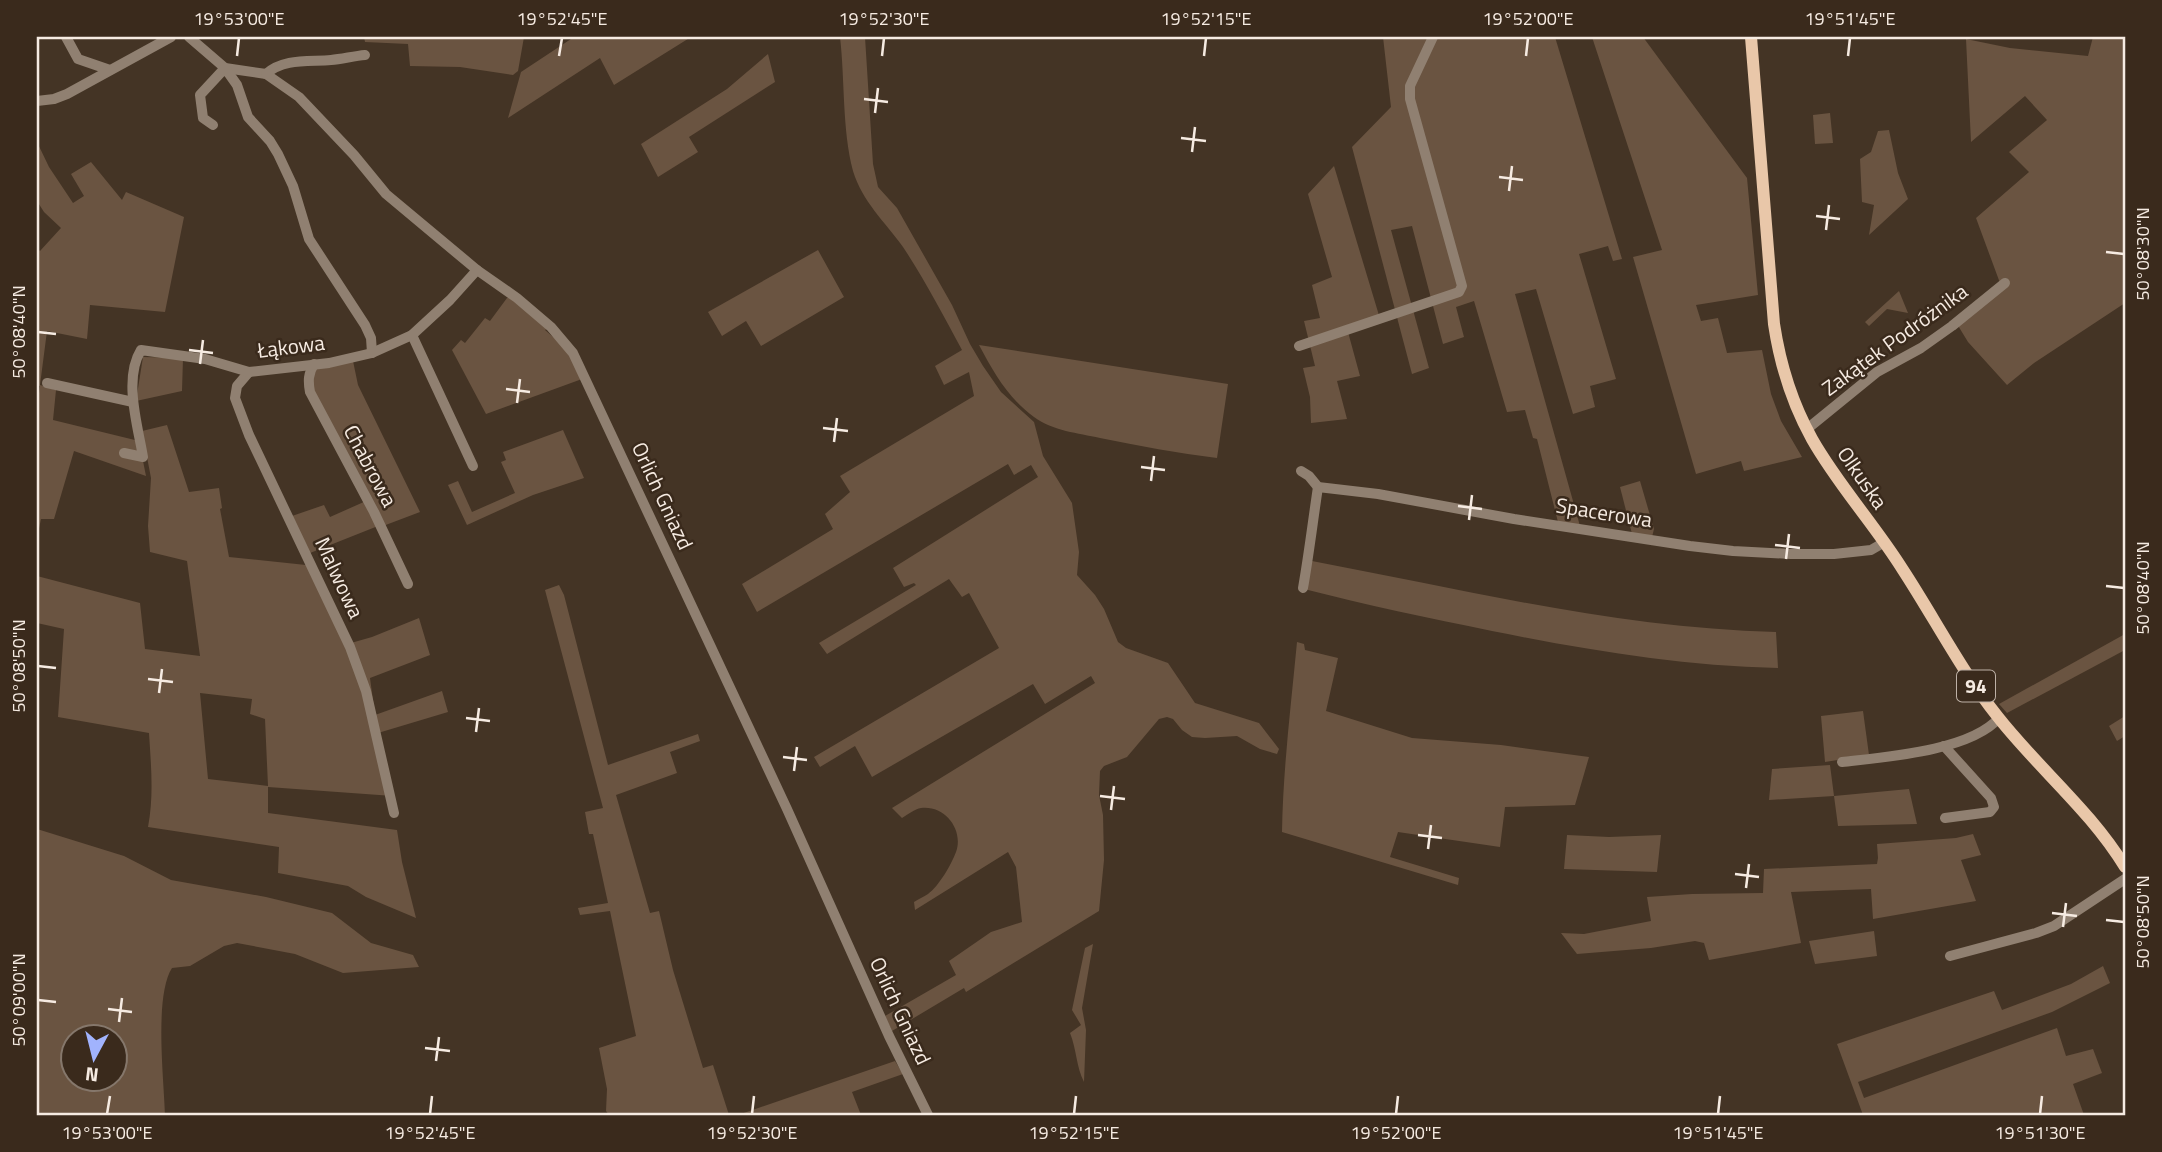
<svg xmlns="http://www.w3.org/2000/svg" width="2162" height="1152" viewBox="0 0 2162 1152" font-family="'Titillium Web',sans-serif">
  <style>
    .green { fill: #6a5441; fill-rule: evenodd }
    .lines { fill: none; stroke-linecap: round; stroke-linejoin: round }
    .minor { stroke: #908071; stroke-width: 10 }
    .major { stroke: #e9c7a9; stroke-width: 12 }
    .ticks { fill: none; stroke: #f6ebe2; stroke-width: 2.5 }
    .labels { text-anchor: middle; stroke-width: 5; stroke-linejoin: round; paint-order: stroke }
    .shield { fill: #3a2a1c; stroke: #beb1a7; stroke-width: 2 }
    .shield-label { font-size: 19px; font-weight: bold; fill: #f6ebe2 }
    .street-label { font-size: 21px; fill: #f6ebe2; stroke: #3a2a1c }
    .neatline { fill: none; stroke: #f6ebe2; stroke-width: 2.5 }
    .ticks-label { font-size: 18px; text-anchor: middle; fill: #f6ebe2 }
  </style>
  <rect width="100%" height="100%" fill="#443425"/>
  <!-- green -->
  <g class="green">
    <polygon points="364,37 524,37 518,71 513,75 460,67 410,66 408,44 365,42"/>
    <polygon points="574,37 691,37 614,85 600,58 508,118 521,72"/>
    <path d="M 840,37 L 865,37 L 873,164 L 878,187 L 897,208 L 952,305 L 970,344 L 983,366 L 1001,392 L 1034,422 L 1043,456 L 1072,503 L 1079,552 L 1077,575 L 1095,595 L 1104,609 L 1118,642 L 1126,648 L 1168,663 L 1195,703 L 1259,723 L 1279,749 L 1277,754 L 1260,749 L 1237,736 L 1205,738 L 1192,737 L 1182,730 L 1173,719 L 1167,717 L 1159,719 L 1127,757 L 1104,766 L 1100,771 L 1099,795 L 1103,815 L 1104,860 L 1099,911 L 966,992 L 964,988 L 892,1031 L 885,1016 L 956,975 L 949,961 L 991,932 L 1022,922 L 1016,867 L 1008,852 L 915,910 L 914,902 C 918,899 924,897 928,894 C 939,886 951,865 956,852 C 964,830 945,805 921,808 C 915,809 907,815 902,818 L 892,808 L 1095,683 L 1091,676 L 1045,704 L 1033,684 L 872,777 L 855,746 L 820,767 L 814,757 L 999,648 L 969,593 L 962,597 L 949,579 L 827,654 L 819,643 L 916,585 L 914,583 L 904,587 L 893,568 L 1038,477 L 1031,465 L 1014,475 L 1008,464 L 757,612 L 742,584 L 833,529 L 825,514 L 850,492 L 840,476 L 974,396 L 969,372 L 944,385 L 935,366 L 962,350 C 943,315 925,280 903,247 C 885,222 862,201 853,171 C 842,129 845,80 840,37 Z"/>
    <polygon points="1383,37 1555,37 1622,259 1613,261 1608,246 1579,254 1616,379 1590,386 1595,407 1573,414 1536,289 1515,294 1580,526 1558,522 1537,439 1533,438 1525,410 1507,412 1474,301 1456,307 1464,337 1443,344 1412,226 1391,230 1429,368 1412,374 1352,147 1391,107"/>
    <polygon points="1592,37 1643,37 1747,178 1758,295 1696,305 1701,321 1718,318 1727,353 1762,350 1771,394 1781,421 1802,457 1744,471 1741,461 1696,474 1633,257 1662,250"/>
    <polygon points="2093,37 2125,37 2125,303 2034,363 2007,385 1968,342 1954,319 2000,283 1976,218 2029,172 2009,152 2047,120 2025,96 1971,142 1966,39 2010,48 2088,56"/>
    <polygon points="768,54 775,82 689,137 698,152 658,177 641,144 727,89"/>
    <polygon points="1830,113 1833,143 1815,144 1813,115"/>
    <polygon points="1889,130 1898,173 1908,199 1869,235 1874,205 1862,202 1860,159 1871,152 1878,131"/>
    <polygon points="37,142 49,167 73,203 84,196 71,174 91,162 122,200 126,192 184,217 165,312 90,305 87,339 47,331 40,385 56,390 53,420 139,441 146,476 74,451 54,519 41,519 37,538 37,408 40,386 37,385 37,248 40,251 61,228 44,212 37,201"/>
    <polygon points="1334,166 1381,322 1348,332 1360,376 1337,381 1347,419 1311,423 1310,397 1303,368 1315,366 1304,321 1320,318 1312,285 1332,277 1308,194"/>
    <polygon points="818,250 844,297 761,346 746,321 722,336 708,312"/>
    <polygon points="1899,291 1908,313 1887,309 1869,326 1865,322"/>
    <polygon points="512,297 548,328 545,330 567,349 582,379 486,414 452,350 461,340 465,343 485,318 490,321 507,298"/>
    <path d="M 979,345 L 1228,384 L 1217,458 C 1178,453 1139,446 1100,438 C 1078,433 1053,431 1034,417 C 1008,398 994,373 979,345 Z"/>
    <polygon points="143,357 183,358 182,391 136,401"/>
    <polygon points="353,361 358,385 420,512 383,526 313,393 312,372 315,367"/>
    <path d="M 167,425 L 189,492 L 219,488 L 222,508 L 220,509 L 229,557 L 306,565 L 351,643 L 372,637 L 419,618 L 430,655 L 370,678 L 375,715 L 442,691 L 448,712 L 378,733 L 393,796 L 268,787 L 268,813 L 397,830 L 402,862 L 416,918 L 366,897 L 348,886 L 278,873 L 279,847 L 148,827 C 154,796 151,765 149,733 L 58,717 L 64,629 L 37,623 L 37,576 L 140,603 L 145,649 L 200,656 L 187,561 L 150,552 L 148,526 L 151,478 L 142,431 ZM 200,693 L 252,699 L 250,714 L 265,719 L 268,786 L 208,779 Z"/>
    <polygon points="563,430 584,478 533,495 467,525 448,485 458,481 472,512 515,493 501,462 506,460 503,452"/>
    <polygon points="1640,481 1654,529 1652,537 1632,534 1620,487"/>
    <polygon points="366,501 378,526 310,553 292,516 324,505 330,517"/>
    <path d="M 1312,561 C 1466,590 1618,628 1776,632 L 1778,668 C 1681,666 1587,650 1492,631 C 1429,618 1366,605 1304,589 Z"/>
    <polygon points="559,585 564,595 608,765 698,734 700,741 670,752 677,773 616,795 650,913 659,911 673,970 703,1068 713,1065 729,1115 609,1115 606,1111 607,1089 599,1048 636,1036 610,911 580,915 578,908 608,903 593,834 589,834 585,812 603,808 545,590"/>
    <polygon points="2125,634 2125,650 2007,713 1999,704"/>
    <path d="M 1297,642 L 1304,644 L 1305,650 L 1338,658 L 1326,711 L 1412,738 L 1501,745 L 1589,757 L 1575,805 L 1505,807 L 1500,847 L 1398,832 L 1390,857 L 1459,878 L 1458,885 L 1282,832 C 1283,769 1291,705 1297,642 Z"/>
    <polygon points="1863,711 1869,755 1825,762 1821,716"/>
    <polygon points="2125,716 2125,736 2117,741 2109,726"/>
    <polygon points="1830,765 1834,796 1909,789 1917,824 1838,826 1834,796 1769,800 1772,769"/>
    <path d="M 37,829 L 124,856 L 171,880 L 266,897 L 332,913 L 371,943 L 413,955 L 419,967 L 343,973 L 295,954 L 237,943 L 224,946 L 190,966 L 172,968 C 154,996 164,1080 165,1115 L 37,1115 ZM 74,1036 L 116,1036 L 116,1078 L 74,1078 Z"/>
    <polygon points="1973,834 1981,855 1961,860 1976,901 1873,919 1871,889 1791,892 1801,943 1709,960 1704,943 1695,941 1651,948 1577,954 1561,933 1584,934 1651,921 1647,897 1692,894 1763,893 1764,869 1877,864 1878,858 1877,844 1956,838"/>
    <polygon points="1567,835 1609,837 1661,835 1657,872 1564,869"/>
    <polygon points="1874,931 1877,956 1815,964 1809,941"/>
    <path d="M 1093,944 L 1082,1008 L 1086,1030 L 1084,1082 C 1076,1066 1077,1051 1070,1033 L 1081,1025 L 1072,1010 L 1085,948 Z"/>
    <polygon points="2103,966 2110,983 2052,1012 1858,1082 1864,1098 2057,1028 2066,1056 2093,1049 2102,1073 2073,1084 2084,1115 1863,1115 1837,1044 1994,991 2002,1010 2071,984"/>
    <polygon points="895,1061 903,1074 852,1092 861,1115 738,1115"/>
  </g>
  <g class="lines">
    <!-- minor -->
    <g class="minor">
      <polyline points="66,37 78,59 110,70"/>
      <polyline points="189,37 225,68 266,74 299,97 354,155 386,194 477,270 517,298 551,327 573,353 787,809 889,1036 928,1115"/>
      <path d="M 266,74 C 284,58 309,62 331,60 C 342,59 354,56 365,55"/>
      <polyline points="37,101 54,99 67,94 171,37"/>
      <polyline points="213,125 203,118 200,95 225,68 237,85 248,117 270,141 278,154 293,186 309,239 365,325 371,338 372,353"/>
      <polyline points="412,335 473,466"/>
      <polyline points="1299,346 1459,292 1462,286 1410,99 1410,86 1433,37"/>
      <path d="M 314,364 C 308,374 308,381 310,392 L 374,512 L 408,584"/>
      <polyline points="249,372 237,386 235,398 249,435 350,647 366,691 394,813"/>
      <polyline points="47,383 133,402"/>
      <polyline points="1807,429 1877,372 1921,348 1952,326 2005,283"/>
      <path d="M 124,453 L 143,457 C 138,426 123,379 141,350 L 205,359 L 249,372 L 329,363 L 372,353 L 412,335 L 450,300 L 477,270"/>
      <polyline points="1301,471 1309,476 1318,487 1378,494 1514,519 1690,546 1733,551 1791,554 1834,554 1871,550 1883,543"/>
      <path d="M 1303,588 C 1309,554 1313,520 1318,487"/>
      <polyline points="1944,746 1991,798 1994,807 1990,812 1945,818"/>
      <path d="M 1842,762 C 1885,757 1970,751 1999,718"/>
      <polyline points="1950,956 2036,933 2054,926 2125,879"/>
    </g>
    <!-- major -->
    <path class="major" d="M 1751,37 L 1774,324 C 1780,364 1792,403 1812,439 C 1838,485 1875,525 1903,570 C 1935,619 1962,672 1998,717 C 2039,769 2091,811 2125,867"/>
  </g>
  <!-- ticks -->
  <path class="ticks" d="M 237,56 L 239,38M 559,56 L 562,38M 882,56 L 884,38M 1204,56 L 1206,38M 1526,56 L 1528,38M 1848,56 L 1850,38M 864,99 L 888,102M 875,113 L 878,88M 1181,138 L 1206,141M 1192,152 L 1195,127M 1499,177 L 1523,180M 1509,191 L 1512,166M 1816,216 L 1840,219M 1826,230 L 1829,205M 2106,252 L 2124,254M 38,332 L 56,334M 189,350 L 213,353M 200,364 L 203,340M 506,389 L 530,392M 517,403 L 520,379M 823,428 L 848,431M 834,442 L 837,418M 1141,467 L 1165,470M 1151,481 L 1154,456M 1458,506 L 1482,509M 1469,520 L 1472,495M 1775,545 L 1800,548M 1786,559 L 1789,534M 2106,586 L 2124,588M 38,666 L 56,668M 148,679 L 173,682M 159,693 L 162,669M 466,718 L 490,721M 476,732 L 479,708M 783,757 L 807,760M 794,771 L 797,747M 1100,796 L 1125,799M 1111,810 L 1114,786M 1418,835 L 1442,838M 1428,849 L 1431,825M 1735,874 L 1759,877M 1746,888 L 1749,864M 2052,913 L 2077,916M 2106,920 L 2124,922M 2063,927 L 2066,903M 38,1000 L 56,1002M 108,1009 L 132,1012M 119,1022 L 122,998M 425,1048 L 450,1051M 436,1061 L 439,1037M 107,1114 L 110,1096M 430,1114 L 432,1096M 752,1114 L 754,1096M 1074,1114 L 1076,1096M 1396,1114 L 1398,1096M 1718,1114 L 1720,1096M 2040,1114 L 2042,1096"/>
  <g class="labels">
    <!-- shield labels -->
    <rect class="shield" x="1957" y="670.5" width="38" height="31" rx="5"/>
    <g class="shield-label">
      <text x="1976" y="693">94</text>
    </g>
    <!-- street labels -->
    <g class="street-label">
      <text transform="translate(1895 340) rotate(-36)" y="7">Zakątek Podróżnika</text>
      <text transform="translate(291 347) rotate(-7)" y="7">Łąkowa</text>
      <text transform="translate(370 466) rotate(62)" y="7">Chabrowa</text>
      <text transform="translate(1862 478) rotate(55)" y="7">Olkuska</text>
      <text transform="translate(662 496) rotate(65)" y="7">Orlich Gniazd</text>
      <text transform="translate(1604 513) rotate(9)" y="7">Spacerowa</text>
      <text transform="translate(339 578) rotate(65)" y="7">Malwowa</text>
      <text transform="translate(900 1011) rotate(65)" y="7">Orlich Gniazd</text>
    </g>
  </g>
  <!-- border -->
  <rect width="2162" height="1152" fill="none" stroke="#3a2a1c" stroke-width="77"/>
  <!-- north arrow -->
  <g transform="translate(94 1058) rotate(187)"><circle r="33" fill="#3a2a1c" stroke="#85776b" stroke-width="2"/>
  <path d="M0-5L12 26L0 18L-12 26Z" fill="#a1b3fd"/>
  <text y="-10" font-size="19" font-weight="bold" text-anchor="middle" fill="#f6ebe2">N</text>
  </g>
  <rect x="38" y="38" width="2086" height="1076" class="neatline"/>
  <g class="ticks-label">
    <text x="239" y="25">19°53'00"E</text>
    <text x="562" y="25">19°52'45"E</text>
    <text x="884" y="25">19°52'30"E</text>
    <text x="1206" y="25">19°52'15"E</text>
    <text x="1528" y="25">19°52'00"E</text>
    <text x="1850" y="25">19°51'45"E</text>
    <text transform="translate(2143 254) rotate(-90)" y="6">50°08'30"N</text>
    <text transform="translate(19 332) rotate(-90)" y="6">50°08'40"N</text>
    <text transform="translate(2143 588) rotate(-90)" y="6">50°08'40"N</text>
    <text transform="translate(19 666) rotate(-90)" y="6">50°08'50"N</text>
    <text transform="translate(2143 922) rotate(-90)" y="6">50°08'50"N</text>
    <text transform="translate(19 1000) rotate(-90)" y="6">50°09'00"N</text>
    <text x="107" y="1139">19°53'00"E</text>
    <text x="430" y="1139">19°52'45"E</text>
    <text x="752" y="1139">19°52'30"E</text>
    <text x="1074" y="1139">19°52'15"E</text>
    <text x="1396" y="1139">19°52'00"E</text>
    <text x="1718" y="1139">19°51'45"E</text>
    <text x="2040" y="1139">19°51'30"E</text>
  </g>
</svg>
